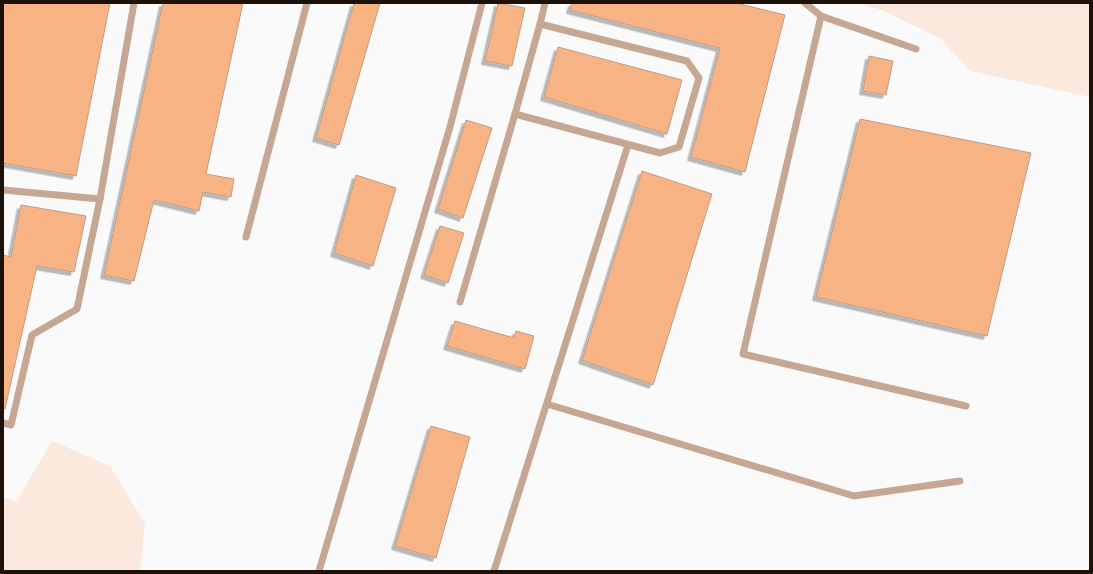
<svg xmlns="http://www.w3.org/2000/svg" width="1093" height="574" viewBox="0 0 1093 574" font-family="Lato,sans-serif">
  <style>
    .green { fill: #fbe9dd }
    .building { fill: #f8b384; stroke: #bd9d88; filter: url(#shadow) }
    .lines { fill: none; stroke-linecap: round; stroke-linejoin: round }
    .lane { stroke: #c6a793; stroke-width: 7 }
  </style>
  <defs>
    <filter id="shadow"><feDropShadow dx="-3.5" dy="3.5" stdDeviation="0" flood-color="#0004"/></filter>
  </defs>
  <rect width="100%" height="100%" fill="#fafafa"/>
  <!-- green -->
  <g class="green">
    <polygon points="856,3 1090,3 1090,97 970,71 941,39 882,10"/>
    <polygon points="52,441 110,466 145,524 140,571 3,571 3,497 16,502"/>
  </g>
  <!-- building -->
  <g class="building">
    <polygon points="3,3 110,3 76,176 3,163"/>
    <polygon points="163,3 243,3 206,174 234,179 231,197 203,192 199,211 154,200 134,281 104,275"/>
    <polygon points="354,3 380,3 339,145 316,138"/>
    <polygon points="498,3 525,8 512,66 485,61"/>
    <polygon points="572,3 736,3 785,15 745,172 691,157 720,48 570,10"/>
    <polygon points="558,47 682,80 667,134 544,97"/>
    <polygon points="869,56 893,61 886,95 863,91"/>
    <polygon points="860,119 1031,153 987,336 816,297"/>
    <polygon points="466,120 492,128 463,218 438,209"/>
    <polygon points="642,171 712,194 653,385 582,360"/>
    <polygon points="356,175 396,188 373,266 334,253"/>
    <polygon points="21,205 86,216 74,272 37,266 5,409 3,408 3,255 11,257"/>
    <polygon points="440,226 464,233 448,283 424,275"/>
    <polygon points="455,321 514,338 516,331 534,336 525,369 447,346"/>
    <polygon points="431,426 470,437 436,558 395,546"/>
  </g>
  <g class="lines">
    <!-- lane -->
    <g class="lane">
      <polyline points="805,3 821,16 916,49"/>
      <polyline points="821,16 743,354 966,406"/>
      <polyline points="515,114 660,153 679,147 699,78 687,61 540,24 545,3"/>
      <polyline points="3,190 100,199 134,3"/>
      <polyline points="246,237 307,3"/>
      <polyline points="460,302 515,114 540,24"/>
      <polyline points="547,404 854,496 960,481"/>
      <polyline points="3,423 11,425 32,335 77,309 100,199"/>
      <polyline points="319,571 450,127 482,3"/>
      <polyline points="494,571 628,145"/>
    </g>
  </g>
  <!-- border -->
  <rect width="1093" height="574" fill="none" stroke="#1d120a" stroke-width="8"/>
</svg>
